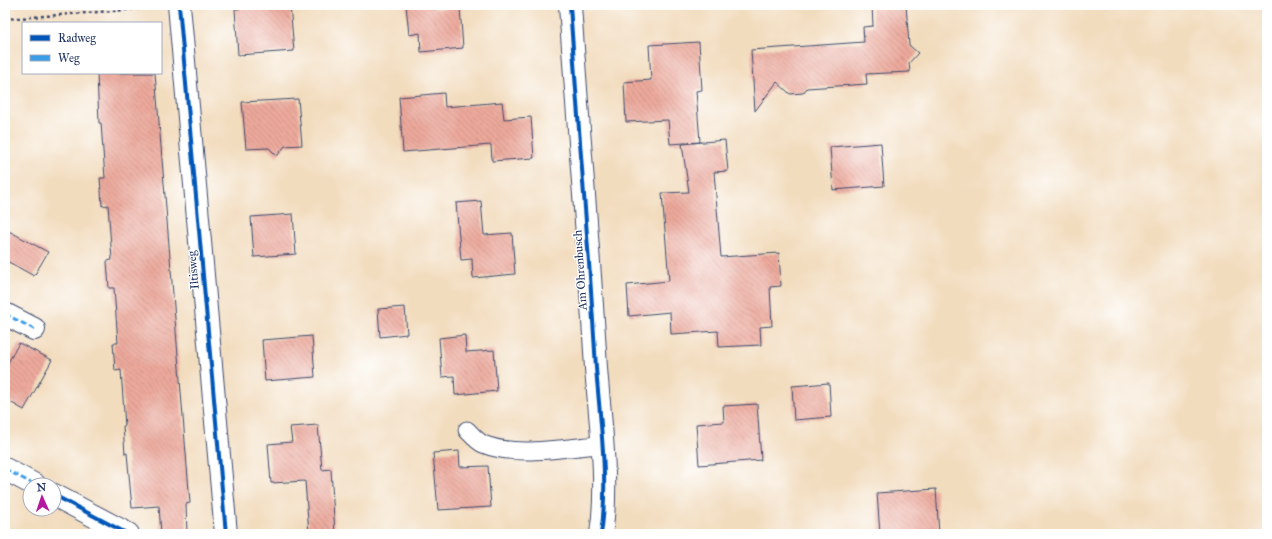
<svg xmlns="http://www.w3.org/2000/svg" width="1272" height="539" viewBox="0 0 1272 539" font-family="'IM FELL Great Primer',serif">
  <style>
    .building { fill: url(#building-back-hatch) }
    .lines { fill: none; stroke-linecap: round; stroke-linejoin: round }
    .lane-casing { stroke: #3b496c; stroke-width: 19 }
    .street-casing { stroke: #3b496c; stroke-width: 24 }
    .path { stroke: #3b496c; stroke-width: 2.5; stroke-dasharray: 3 3; stroke-linecap: butt }
    .lane { stroke: #fff; stroke-width: 17 }
    .street { stroke: #fff; stroke-width: 22 }
    .quiet { stroke: #3b9de6; stroke-width: 3; stroke-dasharray: 6 3; stroke-linecap: butt }
    .cycleway-casing { stroke: #fff; stroke-width: 6 }
    .cycleway { stroke: #0057b8; stroke-width: 4 }
    .labels { text-anchor: middle; stroke-width: 3; stroke-linejoin: round; paint-order: stroke }
    .street-label { font-size: 12px; fill: #1b2f5e; stroke: #fff }
  </style>
  <defs>
    <pattern id="building-back-hatch" width="6" height="6" patternUnits="userSpaceOnUse"><rect width="6" height="6" fill="#eda99b"/><path d="M-1 5l2 2M0 0l6 6M5-1l2 2" fill="none" stroke="#bf8a82"/></pattern>
  </defs>
  <rect width="100%" height="100%" fill="#fff"/>
  <filter id="ink" filterUnits="userSpaceOnUse"><feTurbulence type="fractalNoise" baseFrequency=".025" numOctaves="2"/><feDisplacementMap in="SourceGraphic" scale="8" xChannelSelector="R" yChannelSelector="G"/><feConvolveMatrix kernelMatrix="1 2 1 2 8 2 1 2 1" color-interpolation-filters="sRGB"/></filter>
  <filter id="wash" filterUnits="userSpaceOnUse"><feTurbulence type="fractalNoise" baseFrequency=".012" numOctaves="4" result="noise"/><feDisplacementMap in="SourceGraphic" scale="16" xChannelSelector="R" yChannelSelector="G"/><feGaussianBlur stdDeviation="0.9" result="paint"/><feColorMatrix in="noise" values="0 0 0 0 0 0 0 0 0 0 0 0 0 0 0 0 0 1.4 0 .05"/><feComposite in="paint" operator="in"/></filter>
  <g filter="url(#wash)">
    <rect width="100%" height="100%" fill="#f2dcbe"/>
    <g id="blocks">
      <!-- building -->
      <g class="building">
        <polygon points="290,5 294,51 238,55 235,9"/>
        <polygon points="406,5 432,5 433,9 460,7 463,48 421,52 420,33 409,35"/>
        <polygon points="872,5 906,5 909,45 918,53 909,63 910,72 866,74 867,84 807,88 803,93 790,94 777,82 755,111 751,50 864,42 863,27 873,26"/>
        <polygon points="699,42 702,90 696,91 700,142 670,144 668,120 626,122 624,82 651,80 649,45"/>
        <polygon points="97,73 155,73 190,503 186,504 187,534 161,534 159,506 132,508 127,453 125,454 123,426 125,426 121,370 115,371 113,343 118,343 114,288 109,288 107,261 112,260 108,205 102,206 101,191 100,178 105,178 101,123 99,123"/>
        <polygon points="444,93 445,107 502,102 504,119 531,117 534,158 492,161 491,145 403,152 399,97"/>
        <polygon points="298,99 302,145 285,146 277,156 269,148 246,149 242,102"/>
        <polygon points="725,140 728,171 714,172 721,257 779,253 781,286 770,287 772,326 760,327 761,345 719,347 718,331 671,334 670,312 629,316 627,285 669,281 662,193 689,192 682,144"/>
        <polygon points="881,143 884,186 833,190 830,147"/>
        <polygon points="481,201 484,235 512,233 515,274 473,278 472,259 461,260 456,203"/>
        <polygon points="293,214 296,254 254,257 251,217"/>
        <polygon points="5,229 48,252 34,276 5,260"/>
        <polygon points="405,307 407,334 380,337 378,309"/>
        <polygon points="465,335 466,352 494,350 497,391 455,395 454,376 442,377 439,338"/>
        <polygon points="312,336 315,377 265,381 262,340"/>
        <polygon points="19,343 52,360 24,410 5,399 5,368"/>
        <polygon points="829,383 831,417 794,420 792,386"/>
        <polygon points="757,404 761,460 699,465 696,424 724,422 723,406"/>
        <polygon points="318,425 322,470 331,469 335,534 309,534 305,481 271,483 268,444 292,442 290,427"/>
        <polygon points="459,451 460,467 488,466 491,507 438,510 433,453"/>
        <polygon points="936,489 939,534 880,534 877,493"/>
      </g>
    </g>
  </g>
  <g filter="url(#ink)">
    <use href="#blocks" fill-opacity="0" stroke="#3b496c" stroke-width="1"/>
    <g class="lines">
      <defs>
        <path id="lane" d="M 467,430 C 472,435 477,441 483,444 C 516,458 567,447 601,445"/>
        <g id="street">
          <polyline points="179,5 226,534"/>
          <path d="M 570,5 C 578,126 589,247 596,368 C 600,420 609,483 601,534"/>
          <polyline points="5,314 34,329"/>
          <polyline points="5,469 35,485"/>
          <polyline points="54,495 128,534"/>
        </g>
      </defs>
      <!-- lane casing -->
      <use href="#lane" class="lane-casing"/>
      <!-- street casing -->
      <use href="#street" class="street-casing"/>
      <!-- path -->
      <polyline class="path" points="5,19 152,8"/>
      <!-- lane -->
      <use href="#lane" class="lane"/>
      <!-- street -->
      <use href="#street" class="street"/>
      <!-- quiet -->
      <g class="quiet">
        <polyline points="5,314 34,329"/>
        <polyline points="5,469 35,485"/>
      </g>
      <defs>
        <g id="cycleway">
          <polyline points="179,5 226,534"/>
          <path d="M 570,5 C 578,126 589,247 596,368 C 600,420 609,483 601,534"/>
          <polyline points="54,495 128,534"/>
        </g>
      </defs>
      <!-- cycleway casing -->
      <use href="#cycleway" class="cycleway-casing"/>
      <!-- cycleway -->
      <use href="#cycleway" class="cycleway"/>
    </g>
  </g>
  <g class="labels">
    <!-- street labels -->
    <g class="street-label">
      <text transform="translate(193 270) rotate(-95)" y="4">Iltisweg</text>
      <text transform="translate(580 270) rotate(-94)" y="4">Am Ohrenbusch</text>
    </g>
  </g>
  <!-- margin -->
  <rect width="1272" height="539" fill="none" stroke="#fff" stroke-width="20"/>
  <!-- legend -->
  <rect x="22" y="22" width="140" height="52" fill="#ffffff" stroke="#a4acbf"/>
  <rect x="30" y="35" width="20" height="6" fill="#0057b8" stroke="#a4acbf"/>
  <text x="58" y="42" font-size="12" fill="#1b2f5e">Radweg</text>
  <rect x="30" y="55" width="20" height="6" fill="#3b9de6" stroke="#a4acbf"/>
  <text x="58" y="62" font-size="12" fill="#1b2f5e">Weg</text>
  <!-- north arrow -->
  <g transform="translate(42 497) rotate(357)"><circle r="19" fill="#ffffff" stroke="#a4acbf"/>
  <path d="M0-3L7 15L0 10L-7 15Z" fill="#b5179e"/>
  <text y="-6" font-size="11" font-weight="bold" text-anchor="middle" fill="#1b2f5e">N</text>
  </g>
</svg>
